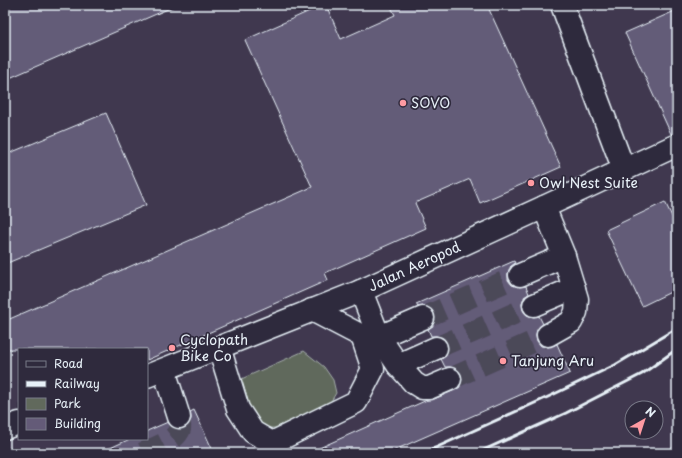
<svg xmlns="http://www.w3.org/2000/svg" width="682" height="458" viewBox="0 0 682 458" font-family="'Playpen Sans',sans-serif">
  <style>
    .built { fill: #3f394f; fill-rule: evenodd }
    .green { fill: #61695c; stroke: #a4adaa }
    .building { fill: #645b78; stroke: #e8f1f8 }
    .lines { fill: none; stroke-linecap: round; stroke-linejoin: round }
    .minor-tunnel { stroke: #4b4859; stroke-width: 22; stroke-dasharray: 22 11; stroke-linecap: butt }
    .minor-casing { stroke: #e8f1f8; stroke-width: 25 }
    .minor { stroke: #2f2a3d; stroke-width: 22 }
    .rail { stroke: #e8f1f8; stroke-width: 3 }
    .poi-dot { fill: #ff9aa2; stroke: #2f2a3d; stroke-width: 1.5 }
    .labels { text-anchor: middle; stroke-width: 3.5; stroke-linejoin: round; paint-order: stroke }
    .poi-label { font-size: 14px; fill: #e8f1f8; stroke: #2f2a3d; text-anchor: start }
    .street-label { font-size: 14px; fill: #e8f1f8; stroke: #2f2a3d }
  </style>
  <rect width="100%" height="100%" fill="#2f2a3d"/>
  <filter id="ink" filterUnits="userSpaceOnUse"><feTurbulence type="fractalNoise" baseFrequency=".025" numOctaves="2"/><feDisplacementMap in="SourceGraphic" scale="8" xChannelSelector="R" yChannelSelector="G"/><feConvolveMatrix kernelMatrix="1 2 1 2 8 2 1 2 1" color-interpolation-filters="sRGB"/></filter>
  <g filter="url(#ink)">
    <!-- built -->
    <path class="built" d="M 5,5 L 677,5 L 677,453 L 5,453 ZM 19,349 L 147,349 L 147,439 L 19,439 ZM 632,408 L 656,408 L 656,432 L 632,432 Z"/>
    <!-- green -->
    <polygon class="green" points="304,351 324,367 333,380 336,393 330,403 275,428 262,428 252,418 237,381"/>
    <!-- building -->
    <g class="building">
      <polygon points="5,5 177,5 5,80"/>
      <polygon points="323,5 326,5 341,39 395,15 390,5 487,5 561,167 480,203 470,179 415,203 426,228 325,273 328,280 147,360 147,349 5,349 5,321 312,187 245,40"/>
      <polygon points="677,10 677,133 671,134 625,33"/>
      <polygon points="106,113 146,205 5,264 5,155"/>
      <polygon points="665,202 677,227 677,289 642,306 606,230"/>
      <polygon points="514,261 515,263 510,267 508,273 508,280 512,285 518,287 526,286 529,294 524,297 522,303 523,310 527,315 532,317 539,316 543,324 537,329 536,335 537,341 541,346 548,347 557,344 570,373 388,453 308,453 427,400 434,399 455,390 460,387 462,381 461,374 458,369 452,367 445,367 441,359 446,356 448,350 447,343 444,338 438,336 431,336 428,329 433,326 435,320 434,313 430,308 424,306 418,307 416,304"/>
      <polygon points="194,410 214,453 99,453 130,439 147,439 147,431 168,422 171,426 176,429 183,429 188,425 191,419 190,412"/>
    </g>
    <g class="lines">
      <!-- minor-tunnel -->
      <g class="minor-tunnel">
        <polyline points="423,318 520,275"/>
        <polyline points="436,348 534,305"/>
        <polyline points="450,379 548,335"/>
        <path d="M 143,453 C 153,448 176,441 180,429 C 181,426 179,420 179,417"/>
      </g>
      <defs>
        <g id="minor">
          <polyline points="562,5 624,170"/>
          <polyline points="544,207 564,256 577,299 576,312 571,322 548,335"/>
          <polyline points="520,275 564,256"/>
          <polyline points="361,291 379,337 398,365 414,383 422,388 429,388 450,379"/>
          <polyline points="534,305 574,288"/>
          <polyline points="379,337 423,318"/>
          <polyline points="219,347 238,409 253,432 272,443 356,402 373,369 362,336 312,310"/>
          <polyline points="398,365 436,348"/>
          <polyline points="164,370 179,417"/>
          <path id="s1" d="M 147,376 L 361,291 L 544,207 L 677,145"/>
          <polyline points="5,428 19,423"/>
        </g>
      </defs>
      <!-- minor casing -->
      <use href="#minor" class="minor-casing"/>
      <!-- minor -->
      <use href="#minor" class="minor"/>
      <!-- rail -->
      <g class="rail">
        <polyline points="424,453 548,397 615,365 677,328"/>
        <polyline points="477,453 566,413 642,374 677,349"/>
      </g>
    </g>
  </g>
  <!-- markers -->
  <g class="poi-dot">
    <circle cx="403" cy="103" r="4"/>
    <circle cx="531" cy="183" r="4"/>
    <circle cx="172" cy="348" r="4"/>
    <circle cx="503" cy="361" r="4"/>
  </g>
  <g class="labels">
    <!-- poi labels -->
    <g class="poi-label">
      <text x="411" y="108">SOVO</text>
      <text x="539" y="188">Owl Nest Suite</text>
      <text x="180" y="345">Cyclopath<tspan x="180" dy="16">Bike Co</tspan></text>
      <text x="511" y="366">Tanjung Aru</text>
    </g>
    <!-- street labels -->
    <g class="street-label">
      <text dy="5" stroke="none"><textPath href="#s1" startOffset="289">Jalan Aeropod</textPath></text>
    </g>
  </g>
  <!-- margin -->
  <rect width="682" height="458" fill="none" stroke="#2f2a3d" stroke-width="20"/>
  <rect x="10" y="10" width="662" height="438" fill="none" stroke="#e8f1f8" stroke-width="1.5" filter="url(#ink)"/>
  <!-- legend -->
  <rect x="18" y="348" width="130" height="92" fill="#2f2a3d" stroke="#797a88"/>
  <rect x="26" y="361" width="20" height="6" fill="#2f2a3d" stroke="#797a88"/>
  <text x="54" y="368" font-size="12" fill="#e8f1f8">Road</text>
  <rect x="26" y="381" width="20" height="6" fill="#e8f1f8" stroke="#797a88"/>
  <text x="54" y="388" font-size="12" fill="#e8f1f8">Railway</text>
  <rect x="26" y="398" width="20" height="12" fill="#61695c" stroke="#797a88"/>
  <text x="54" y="408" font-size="12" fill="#e8f1f8">Park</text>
  <rect x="26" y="418" width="20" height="12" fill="#645b78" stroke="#797a88"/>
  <text x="54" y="428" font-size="12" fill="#e8f1f8">Building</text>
  <!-- north arrow -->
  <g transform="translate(644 420) rotate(39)"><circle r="19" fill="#2f2a3d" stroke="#797a88"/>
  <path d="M0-3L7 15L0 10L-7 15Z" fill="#ff9aa2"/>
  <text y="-6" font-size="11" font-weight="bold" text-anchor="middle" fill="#e8f1f8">N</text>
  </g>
</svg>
